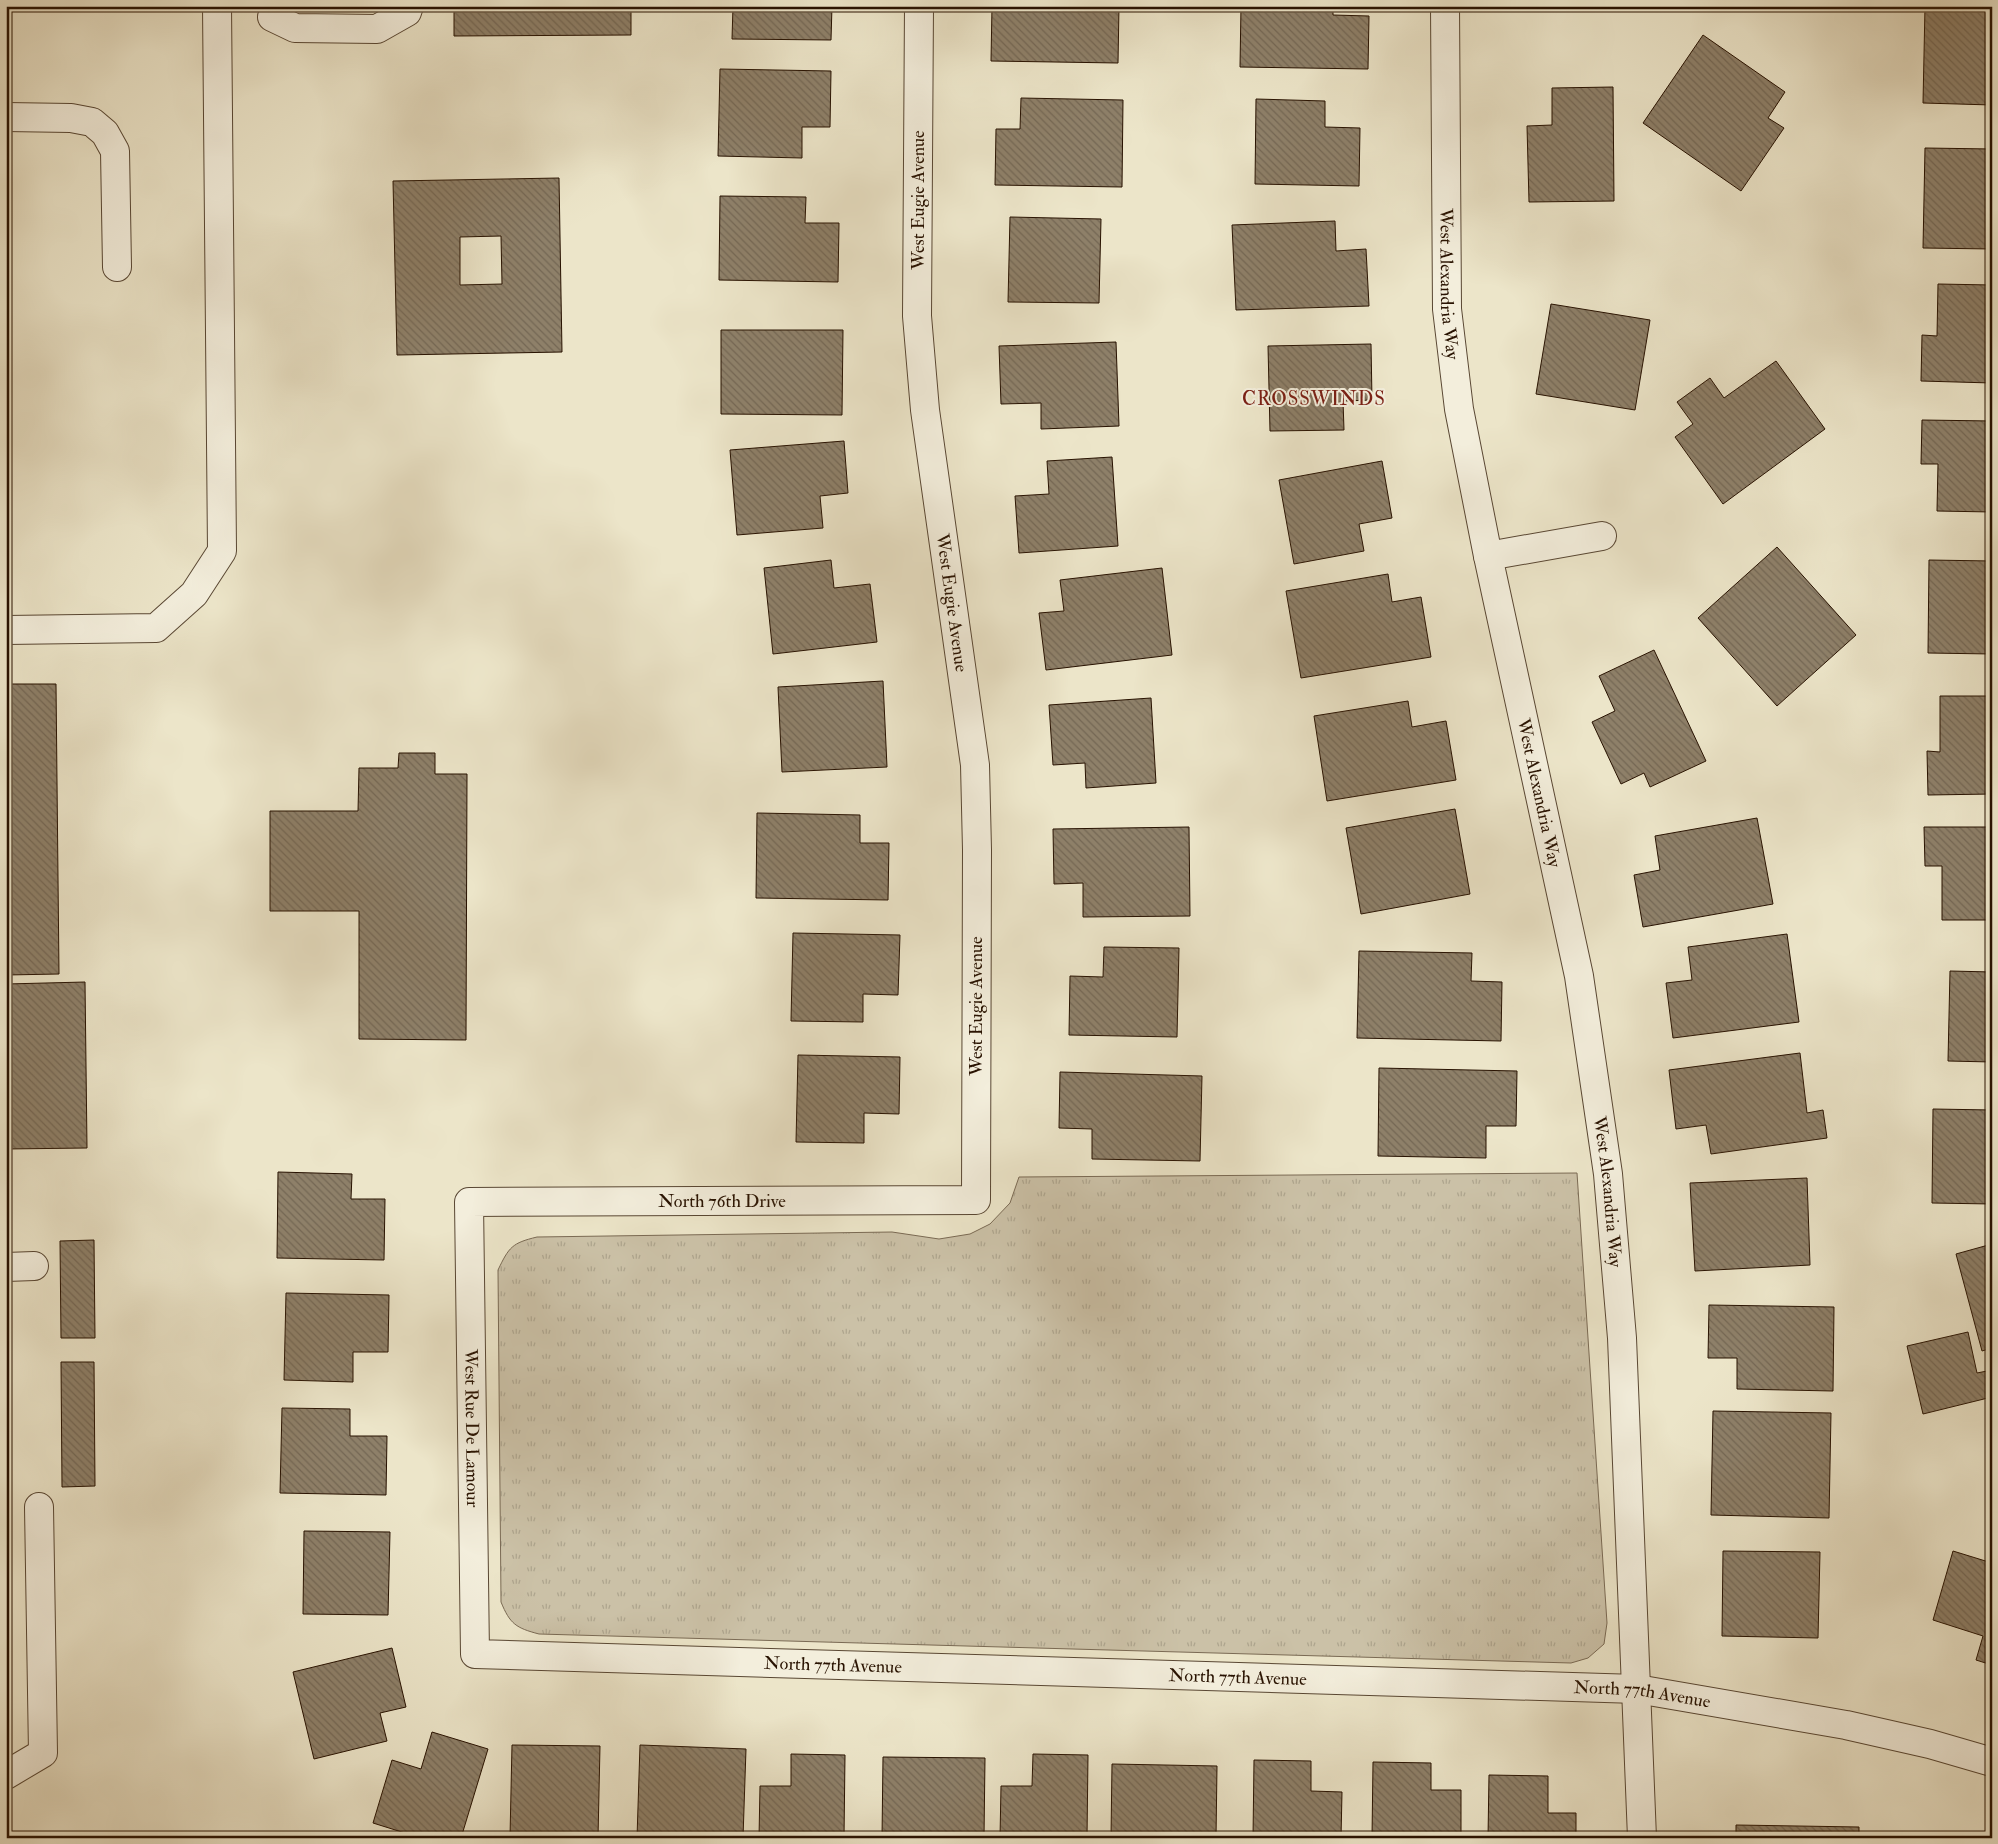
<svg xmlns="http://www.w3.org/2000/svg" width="1998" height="1844" viewBox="0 0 1998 1844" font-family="'IM FELL Double Pica',serif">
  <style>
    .park { fill: url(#park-tufts); stroke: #7a6a54 }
    .building { fill: url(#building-back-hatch); stroke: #281201; fill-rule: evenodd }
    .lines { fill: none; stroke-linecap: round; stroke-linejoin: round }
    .minor-casing { stroke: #594733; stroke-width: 30 }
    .minor { stroke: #f3eedc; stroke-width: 28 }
    .labels { text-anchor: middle; stroke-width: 4; stroke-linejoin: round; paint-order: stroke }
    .street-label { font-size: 18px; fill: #281201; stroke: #f3eedc }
    .neighbourhood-label { font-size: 19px; letter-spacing: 1px; fill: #7a1f14; stroke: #f3eedc }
  </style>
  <defs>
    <pattern id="park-tufts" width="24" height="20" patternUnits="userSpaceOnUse" patternTransform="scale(1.25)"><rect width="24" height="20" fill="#cbc1a7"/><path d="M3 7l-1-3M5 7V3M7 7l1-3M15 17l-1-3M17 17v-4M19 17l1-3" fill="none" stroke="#aea58e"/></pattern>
    <pattern id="building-back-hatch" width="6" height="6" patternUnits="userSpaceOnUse" patternTransform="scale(1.25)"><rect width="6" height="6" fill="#8e8069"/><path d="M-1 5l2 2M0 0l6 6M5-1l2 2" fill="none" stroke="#746754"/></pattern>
  </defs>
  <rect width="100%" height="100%" fill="#ece5c9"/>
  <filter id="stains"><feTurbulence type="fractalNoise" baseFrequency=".004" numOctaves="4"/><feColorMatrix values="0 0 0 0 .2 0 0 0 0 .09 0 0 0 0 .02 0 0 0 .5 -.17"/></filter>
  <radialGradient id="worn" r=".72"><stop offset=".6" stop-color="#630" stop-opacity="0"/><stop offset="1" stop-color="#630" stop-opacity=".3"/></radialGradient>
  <!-- park -->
  <path class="park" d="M 1577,1173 L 1607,1623 L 1604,1644 L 1588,1658 L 1571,1663 L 539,1634 C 516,1628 510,1624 501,1602 L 498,1270 C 509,1247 512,1243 537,1237 L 892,1232 L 939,1239 L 970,1234 L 990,1224 L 1010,1203 L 1019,1177 Z"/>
  <!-- building -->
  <g class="building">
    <polygon points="454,6 631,6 631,35 454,36"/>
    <polygon points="733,6 832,6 831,40 732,39"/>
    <polygon points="992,6 1119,6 1118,63 991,61"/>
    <polygon points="1241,6 1333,6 1333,15 1369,16 1368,69 1240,67"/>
    <polygon points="1925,6 1992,6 1992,105 1923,103"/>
    <polygon points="1703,35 1785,92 1768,118 1784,128 1741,191 1643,123"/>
    <polygon points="720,69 831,71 830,127 802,127 802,158 718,156"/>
    <polygon points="1613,87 1614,201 1529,202 1527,126 1552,125 1552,88"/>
    <polygon points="1021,98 1123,100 1122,187 995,185 996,129 1020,129"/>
    <polygon points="1256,99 1325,101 1325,127 1360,128 1359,186 1255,184"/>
    <polygon points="1925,148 1992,149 1992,249 1923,248"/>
    <path d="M 559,178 L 562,352 L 397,355 L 393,181 ZM 501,236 L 502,284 L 460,285 L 460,237 Z"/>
    <polygon points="720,196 806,197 805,223 839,223 838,282 719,280"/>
    <polygon points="1010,217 1101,219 1099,303 1008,302"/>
    <polygon points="1335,221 1336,251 1366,249 1369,306 1236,310 1232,225"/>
    <polygon points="1938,284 1992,285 1992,383 1921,381 1922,335 1937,336"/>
    <polygon points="1551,304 1650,320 1635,410 1536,394"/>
    <polygon points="721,330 843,330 842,415 721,414"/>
    <polygon points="1116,342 1119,426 1041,429 1041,403 1001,404 999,346"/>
    <polygon points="1371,344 1372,400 1343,401 1344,430 1270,431 1268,346"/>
    <polygon points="1776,361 1825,429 1723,504 1675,437 1693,424 1677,402 1710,378 1724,398"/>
    <polygon points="1922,420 1992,421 1992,512 1937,511 1938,464 1921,464"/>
    <polygon points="844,441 848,493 820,496 823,528 737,535 730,450"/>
    <polygon points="1112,457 1118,546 1019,553 1015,496 1049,494 1047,461"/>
    <polygon points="1382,461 1392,518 1359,524 1364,551 1294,564 1279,480"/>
    <polygon points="1777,547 1856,635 1777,706 1698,618"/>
    <polygon points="831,560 834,588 870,584 877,642 773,654 764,568"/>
    <polygon points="1929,560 1992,561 1992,654 1928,653"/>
    <polygon points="1162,568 1172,655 1046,670 1039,613 1064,611 1060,580"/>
    <polygon points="1388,574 1392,602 1421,597 1431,657 1301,678 1286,591"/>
    <polygon points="1654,650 1706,761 1650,787 1644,773 1621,784 1592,722 1615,711 1599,676"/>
    <polygon points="883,681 887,767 782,772 778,687"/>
    <polygon points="6,684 56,684 59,974 6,975"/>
    <polygon points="1940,696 1992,696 1992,794 1928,795 1927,751 1940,752"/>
    <polygon points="1151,698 1156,783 1086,788 1085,763 1053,765 1049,705"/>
    <polygon points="1408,701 1412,727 1446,721 1456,780 1327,801 1314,716"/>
    <polygon points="399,753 435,753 435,774 467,774 466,1040 359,1039 359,911 270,911 270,811 358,811 359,768 398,768"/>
    <polygon points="1455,809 1470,894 1361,914 1346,828"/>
    <polygon points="757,813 860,815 860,843 889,843 888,900 756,898"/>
    <polygon points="1757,818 1773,904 1643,927 1634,875 1660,870 1655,836"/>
    <polygon points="1189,827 1190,916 1083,917 1083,883 1054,884 1053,829"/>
    <polygon points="1924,827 1992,827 1992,920 1942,920 1942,866 1925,866"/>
    <polygon points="793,933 900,935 898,995 863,994 863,1022 791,1021"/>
    <polygon points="1787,934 1799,1022 1673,1038 1666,983 1692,980 1688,947"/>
    <polygon points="1104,947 1179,948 1177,1037 1069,1035 1070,976 1103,977"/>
    <polygon points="1359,951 1472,953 1471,981 1502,982 1501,1041 1357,1038"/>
    <polygon points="1950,971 1992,972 1992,1062 1948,1061"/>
    <polygon points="85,982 87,1148 6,1149 6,984"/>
    <polygon points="1800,1053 1807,1113 1823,1110 1827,1138 1711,1154 1706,1125 1676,1129 1669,1070"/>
    <polygon points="798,1055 900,1057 899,1114 864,1113 864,1143 796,1142"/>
    <polygon points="1379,1068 1517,1071 1516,1126 1486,1126 1486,1158 1378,1156"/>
    <polygon points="1060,1072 1202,1076 1200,1161 1092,1159 1092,1129 1059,1128"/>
    <polygon points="1933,1109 1992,1110 1992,1204 1932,1203"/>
    <polygon points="278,1172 352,1174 351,1199 385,1199 384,1260 277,1258"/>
    <polygon points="1807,1178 1810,1265 1695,1271 1690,1183"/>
    <polygon points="94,1240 95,1338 61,1338 60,1241"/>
    <polygon points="1992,1244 1992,1348 1982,1351 1956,1254"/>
    <polygon points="286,1293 389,1295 388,1352 353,1352 353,1382 284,1380"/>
    <polygon points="1709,1305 1834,1307 1833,1391 1737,1389 1737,1358 1708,1358"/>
    <polygon points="1968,1332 1977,1373 1992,1370 1992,1397 1923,1414 1907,1346"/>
    <polygon points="61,1362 94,1362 95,1486 62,1487"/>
    <polygon points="282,1408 350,1409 350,1436 387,1436 386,1495 280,1493"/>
    <polygon points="1713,1411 1831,1413 1829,1518 1711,1515"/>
    <polygon points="304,1531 390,1532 388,1615 303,1614"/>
    <polygon points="1723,1551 1820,1552 1818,1638 1722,1636"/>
    <polygon points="1953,1551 1992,1563 1992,1665 1976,1660 1983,1636 1933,1620"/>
    <polygon points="392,1648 406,1707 380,1713 387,1741 314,1759 293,1672"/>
    <polygon points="432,1732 488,1749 461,1838 421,1838 373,1823 392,1760 421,1769"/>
    <polygon points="512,1745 600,1746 598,1838 510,1837"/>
    <polygon points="640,1745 746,1749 743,1838 637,1838"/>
    <polygon points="791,1754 845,1755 844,1838 759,1838 760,1786 791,1786"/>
    <polygon points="1033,1754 1088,1755 1087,1838 1000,1838 1001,1786 1032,1786"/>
    <polygon points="883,1757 985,1758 984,1838 882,1838"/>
    <polygon points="1254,1760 1311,1761 1311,1791 1342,1792 1341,1838 1253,1838"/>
    <polygon points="1373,1762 1431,1763 1431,1790 1461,1790 1461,1838 1372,1838"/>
    <polygon points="1112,1764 1217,1766 1216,1838 1111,1838"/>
    <polygon points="1489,1775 1548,1776 1548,1813 1576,1813 1576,1838 1488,1838"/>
    <polygon points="1736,1825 1859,1827 1859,1838 1736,1838"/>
  </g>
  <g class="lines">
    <defs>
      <g id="minor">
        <path id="s1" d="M 919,6 L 917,316 L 925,410 L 975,765 L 977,850 L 976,1200 L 469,1202 L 475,1654 L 1637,1689 L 1846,1725 L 1930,1744 L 1992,1762"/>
        <path id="s2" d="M 1445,6 L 1447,309 L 1459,409 L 1488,556 L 1579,976 L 1608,1174 L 1622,1338 L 1642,1838"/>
        <polyline points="272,17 295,28 377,29 407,12 409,6"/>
        <polyline points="6,117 71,118 92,122 105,133 115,151 117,267"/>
        <polyline points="1488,556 1602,536"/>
        <polyline points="6,630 156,628 194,594 222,551 217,6"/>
        <polyline points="6,1267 34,1266"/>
        <polyline points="6,1775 43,1753 39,1507"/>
      </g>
    </defs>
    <!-- minor casing -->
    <use href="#minor" class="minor-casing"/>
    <!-- minor -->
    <use href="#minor" class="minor"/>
  </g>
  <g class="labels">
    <!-- street labels -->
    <g class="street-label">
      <text transform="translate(918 200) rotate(-90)" y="6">West Eugie Avenue</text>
      <text dy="6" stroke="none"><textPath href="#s2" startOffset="278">West Alexandria Way</textPath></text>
      <text dy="6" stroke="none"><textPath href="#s1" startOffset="599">West Eugie Avenue</textPath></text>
      <text dy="6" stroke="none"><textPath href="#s2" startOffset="796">West Alexandria Way</textPath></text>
      <text transform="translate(976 1006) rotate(-90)" y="6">West Eugie Avenue</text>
      <text dy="6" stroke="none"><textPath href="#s2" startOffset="1201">West Alexandria Way</textPath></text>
      <text x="722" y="1207">North 76th Drive</text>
      <text dy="6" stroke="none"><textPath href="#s1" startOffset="1931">West Rue De Lamour</textPath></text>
      <text dy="6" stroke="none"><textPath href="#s1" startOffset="2515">North 77th Avenue</textPath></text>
      <text dy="6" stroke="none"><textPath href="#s1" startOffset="2920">North 77th Avenue</textPath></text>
      <text dy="6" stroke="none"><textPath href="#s1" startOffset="3325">North 77th Avenue</textPath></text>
    </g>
    <!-- neighbourhood labels -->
    <g class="neighbourhood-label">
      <text x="1314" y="405">CROSSWINDS</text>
    </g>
  </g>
  <!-- margin -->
  <rect width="1998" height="1844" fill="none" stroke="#ece5c9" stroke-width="25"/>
  <rect x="8" y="8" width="1983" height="1829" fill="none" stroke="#281201" stroke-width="2.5"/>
  <rect x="12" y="12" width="1973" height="1819" fill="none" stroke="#281201"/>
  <rect width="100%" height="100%" filter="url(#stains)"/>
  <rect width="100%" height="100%" fill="url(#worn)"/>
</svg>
